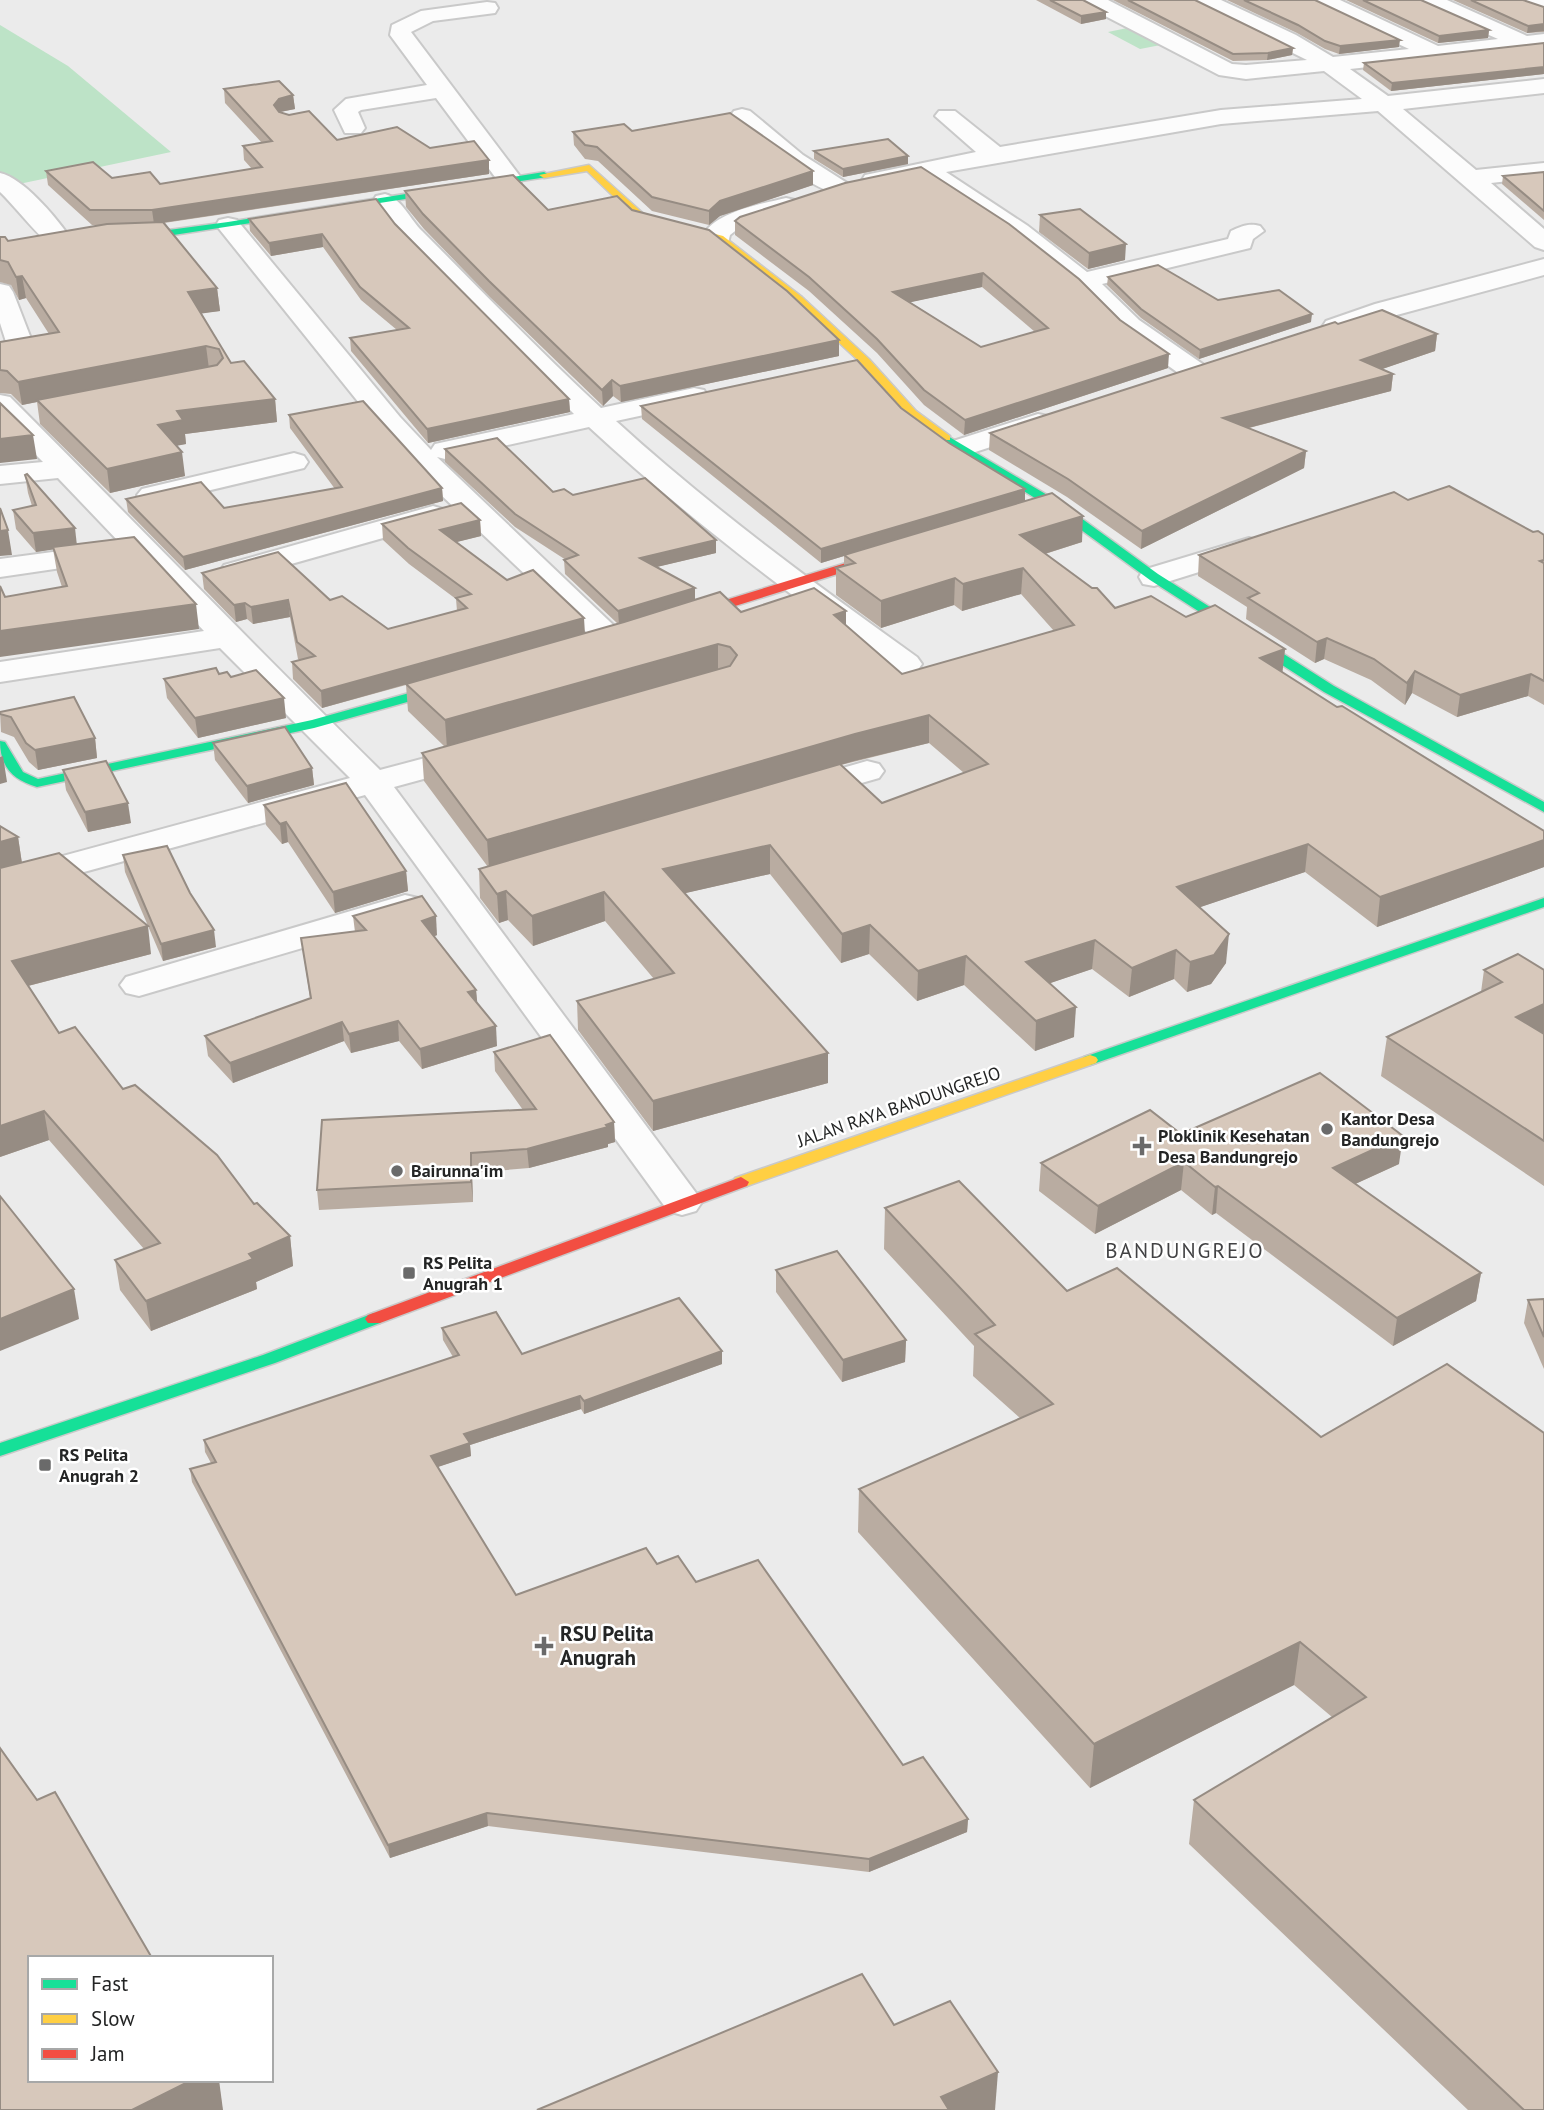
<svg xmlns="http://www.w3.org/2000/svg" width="1544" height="2110" viewBox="0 0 1544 2110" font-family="'PT Sans',sans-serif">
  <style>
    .green { fill: #bde3c7 }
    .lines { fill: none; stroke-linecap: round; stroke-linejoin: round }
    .street-casing { stroke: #c9c9c9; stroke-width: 4 }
    .fast-casing { stroke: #c9c9c9; stroke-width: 3 }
    .slow-casing { stroke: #c9c9c9; stroke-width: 3 }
    .jam-casing { stroke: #c9c9c9; stroke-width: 3 }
    .street { fill: #fcfcfc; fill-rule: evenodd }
    .fast { fill: #16e098; fill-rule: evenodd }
    .slow { fill: #ffcf43; fill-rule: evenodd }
    .jam { fill: #f24e42; fill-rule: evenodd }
    .wall { fill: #b9aca1; fill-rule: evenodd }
    .shaded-wall { fill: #968c83 }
    .building { fill: #d7c8bb; stroke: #968c83; stroke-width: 2; fill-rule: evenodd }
    .poi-dot { fill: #6a6a6a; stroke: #fff; stroke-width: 2.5 }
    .labels { text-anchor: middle; stroke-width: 5; stroke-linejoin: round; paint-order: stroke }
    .street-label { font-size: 18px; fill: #242525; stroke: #fff }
    .poi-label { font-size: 18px; font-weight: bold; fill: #242525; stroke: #fff; text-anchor: start }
    .quarter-label { font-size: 21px; letter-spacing: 2px; fill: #424244; stroke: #fff }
    .near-poi-label { font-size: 21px; font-weight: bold; fill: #242525; stroke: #fff; text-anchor: start }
  </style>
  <rect width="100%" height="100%" fill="#ebebeb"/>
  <!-- green -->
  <g class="green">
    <polygon points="0,25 68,66 171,152 0,188"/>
    <polygon points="1132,27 1166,44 1140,49 1108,32"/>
  </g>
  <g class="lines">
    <defs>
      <g id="street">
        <path d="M 1081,0 L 1108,0 L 1232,64 L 1246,65 L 1307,60 L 1196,5 L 1193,0 L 1221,0 L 1296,35 L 1333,57 L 1409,49 L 1315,5 L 1312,0 L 1340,0 L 1438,46 L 1498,39 L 1421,5 L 1418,0 L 1447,0 L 1527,36 L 1544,34 L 1544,48 L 1350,69 L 1388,96 L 1544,79 L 1544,93 L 1403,109 L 1476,170 L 1544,163 L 1544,177 L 1491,183 L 1544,229 L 1544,250 L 1535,247 L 1378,111 L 1221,124 L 946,172 L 1028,226 L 1087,272 L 1228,239 L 1231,231 C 1242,226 1249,223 1260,226 L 1264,231 L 1253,239 L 1250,248 L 1102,284 L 1139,320 L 1204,365 L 1208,371 L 1204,377 L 1194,379 L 1184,377 L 1121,332 L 1080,291 L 1010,236 L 921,178 L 874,187 L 865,185 L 862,180 L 865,175 L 976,152 L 935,116 L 939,111 L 955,111 L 1000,147 L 1221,110 L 1362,99 L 1324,71 L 1246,79 L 1219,75 L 1084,5 Z"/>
        <polygon points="1520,0 1544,0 1544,12 1523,5"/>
        <polygon points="487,2 495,3 498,8 495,13 433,21 411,32 519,175 522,180 519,185 510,187 501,185 436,98 361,110 358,112 365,128 361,133 345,133 334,110 346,99 427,85 390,35 392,25 421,11"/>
        <path d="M 742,109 L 750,111 L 803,155 L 847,183 L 850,188 L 847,193 C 818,200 756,140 734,121 L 730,116 L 734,111 Z"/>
        <path d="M 0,173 C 23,178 55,216 69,236 L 65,241 C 59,243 53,244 48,242 C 39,237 12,203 0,192 Z"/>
        <path d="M 385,194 C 401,198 410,219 422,231 C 481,290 539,351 601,408 L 694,388 L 704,390 L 708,396 L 704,402 L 616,421 C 710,507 814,583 917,657 L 922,664 L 917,671 L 906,674 L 895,671 C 789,594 685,516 589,427 L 445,459 L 437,457 L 629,640 L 624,647 L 613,650 L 602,647 L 440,494 L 380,429 L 216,225 L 219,220 L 228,218 L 237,220 L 400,417 L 431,450 L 435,444 L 574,414 L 398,235 L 373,201 L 376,196 Z"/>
        <path d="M 786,198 L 795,200 L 798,205 L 795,210 L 739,228 L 730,235 L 728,243 L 719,246 L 710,243 L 704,233 C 720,211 761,204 786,198 Z"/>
        <polygon points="1544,259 1544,275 1393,316 1335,335 1326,333 1322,327 1326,321 1375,304"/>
        <polygon points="0,284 9,286 13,292 35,349 32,355 0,363 0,347 7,345 0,323"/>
        <path d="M 0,395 L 10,397 C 134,521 255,647 380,770 L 474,745 L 486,748 L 491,755 L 486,762 L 394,787 L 696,1193 L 702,1202 L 696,1211 L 682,1215 L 668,1211 L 365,795 L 0,895 L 0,873 L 350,778 L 220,648 L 0,682 L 0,662 L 204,631 L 58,478 L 0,484 L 0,466 L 43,462 L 0,419 Z"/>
        <polygon points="1038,414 1048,416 1052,422 1048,428 960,457 950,454 946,448 950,442"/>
        <polygon points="294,453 304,456 308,462 304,468 152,504 142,501 137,495 142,489"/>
        <polygon points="433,506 443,509 448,515 443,521 235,580 224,577 220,571 224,565"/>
        <polygon points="1249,538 1260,541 1264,547 1260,553 1154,586 1143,584 1139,577 1143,570"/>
        <polygon points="105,545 116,548 120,554 116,560 0,577 0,559"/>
        <polygon points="867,761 879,764 884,771 879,778 802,800 790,797 785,790 790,783"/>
        <polygon points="405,895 418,898 423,906 418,914 139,996 126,993 120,985 126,977"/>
      </g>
      <g id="fast">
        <polygon points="544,172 549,175 547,177 154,238 119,237 114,234 119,231 154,232 228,222"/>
        <polygon points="946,435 1059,502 1158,574 1334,686 1544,802 1544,812 1324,692 1150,580 1051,508 942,440 940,438"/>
        <path d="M 456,680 L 461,681 L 461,687 L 314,728 L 37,787 C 13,780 0,767 0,741 L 5,742 L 23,772 L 38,779 L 312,720 Z"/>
        <polygon points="1544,898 1544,907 1096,1063 1090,1065 1082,1060 1084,1057"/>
        <polygon points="374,1313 380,1315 383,1319 380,1323 275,1363 0,1456 0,1443 263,1355"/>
      </g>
      <g id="slow">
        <polygon points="589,165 646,216 723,236 802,297 869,359 916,411 950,436 950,440 942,440 908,415 861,363 794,301 715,240 638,220 587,171 544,178 539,175"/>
        <polygon points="1090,1055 1096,1057 1098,1060 1096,1063 747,1186 741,1187 733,1182 735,1178"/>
      </g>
      <g id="jam">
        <polygon points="885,551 891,555 889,558 687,621 677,621 676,618 677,615"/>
        <polygon points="741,1177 749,1182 747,1186 380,1323 368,1323 365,1319 368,1315"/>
      </g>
    </defs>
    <!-- street casing -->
    <use href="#street" class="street-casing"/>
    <!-- fast casing -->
    <use href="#fast" class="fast-casing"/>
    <!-- slow casing -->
    <use href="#slow" class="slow-casing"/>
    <!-- jam casing -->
    <use href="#jam" class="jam-casing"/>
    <!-- street -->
    <use href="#street" class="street"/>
    <!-- fast -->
    <use href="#fast" class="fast"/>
    <!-- slow -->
    <use href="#slow" class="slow"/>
    <!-- jam -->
    <use href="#jam" class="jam"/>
  </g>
  <!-- wall -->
  <g class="wall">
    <polygon points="1036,0 1083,0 1106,19 1081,24"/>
    <polygon points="1113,0 1195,0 1293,48 1292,55 1267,60 1233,61"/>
    <polygon points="1227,0 1315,0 1399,47 1339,54 1325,49 1297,33"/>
    <polygon points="1346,0 1421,0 1489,30 1488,38 1438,43"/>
    <polygon points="1453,0 1523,0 1544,7 1544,32 1527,33"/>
    <polygon points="1544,43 1544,74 1391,91 1363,70 1364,63"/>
    <polygon points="224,89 293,95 295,109 280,112 337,140 430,148 489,174 164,223 217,288 220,311 201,313 231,363 275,399 277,422 185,434 186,444 177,445 185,476 110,493 40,424 37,402 22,405 11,394 0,393 0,342 49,334 26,298 19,300 11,285 0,282 0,237 8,241 103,225 92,225 48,185 46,171 160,184 252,169 244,160 243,146 262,143 225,103"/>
    <polygon points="632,131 813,185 720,216 709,225 652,211 598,161 585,159 574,145 573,132"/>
    <polygon points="814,151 908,156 908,164 843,177 814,159"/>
    <polygon points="1544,172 1544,220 1502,184 1503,176"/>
    <path d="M 845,183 L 1120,320 L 1168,368 L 964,435 L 924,405 L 877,353 L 809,291 L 735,235 L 735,221 ZM 982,287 L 1035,332 L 981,347 L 910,302 Z"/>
    <polygon points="405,191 548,210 632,210 839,356 621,402 613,396 603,406 490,297 424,229 406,207"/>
    <polygon points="1040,215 1125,260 1088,269 1039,232"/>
    <polygon points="249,219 395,224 569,399 570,412 428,443 351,351 350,338 397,330 361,300 323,247 271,256 250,231"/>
    <polygon points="1108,277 1218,300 1311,322 1199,359 1141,318 1107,285"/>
    <polygon points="1338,324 1437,334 1435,351 1382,369 1393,374 1391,391 1249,428 1306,451 1304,468 1141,549 1067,497 989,450 990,433"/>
    <path d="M 641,406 L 901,408 L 1025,501 L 1082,542 L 1045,554 L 1115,608 L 1186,617 L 1285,649 L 1282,672 L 1337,707 L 1544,831 L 1544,867 L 1377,927 L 1305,872 L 1200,907 L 1226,963 L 1211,984 L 1187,992 L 1174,979 L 1129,997 L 1092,969 L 1050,983 L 1074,1037 L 1035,1051 L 964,985 L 917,1001 L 869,954 L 841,963 L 770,874 L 685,893 L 828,1083 L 653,1131 L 578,1030 L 577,1001 L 654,979 L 605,921 L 533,946 L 508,920 L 499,923 L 480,898 L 479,869 L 488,867 L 424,781 L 422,753 L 445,747 L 408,711 L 406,685 L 322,708 L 293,679 L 292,662 L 300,660 L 298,659 L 290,617 L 253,624 L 247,619 L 236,622 L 204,589 L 202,573 L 330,600 L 388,629 L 457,611 L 456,599 L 409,564 L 383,540 L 382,524 L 480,520 L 481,536 L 456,542 L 507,580 L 585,633 L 618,624 L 565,574 L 564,560 L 566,560 L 515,527 L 445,462 L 445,449 L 553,492 L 573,495 L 716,540 L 716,553 L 656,567 L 695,588 L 695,600 L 741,612 L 846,611 L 846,626 L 902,674 L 1054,631 L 1021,594 L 962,611 L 954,605 L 881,628 L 836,595 L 836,568 L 844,566 L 844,556 L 821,563 L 642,419 ZM 929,743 L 964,773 L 882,803 L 841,765 Z"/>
    <polygon points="289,415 442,488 443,501 185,570 128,512 126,499 224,508 335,489 290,428"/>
    <polygon points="25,475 77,544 199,629 5,597 62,587 57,572 53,549 36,552 16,529 13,510 32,506 28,493"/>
    <polygon points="1408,500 1544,535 1544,705 1528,696 1457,717 1412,693 1405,705 1371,680 1324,659 1315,663 1246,619 1247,607 1198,576 1199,555"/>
    <polygon points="219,674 231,677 286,718 198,738 167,698 164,679"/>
    <polygon points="0,712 95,738 97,758 38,770 29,762 14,737 1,732"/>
    <polygon points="213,743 312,768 314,785 248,803 215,760"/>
    <polygon points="63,770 131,823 88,832 66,790"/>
    <polygon points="264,805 406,871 408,891 335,913 288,842 282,844 266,825"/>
    <polygon points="0,826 18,837 22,863 151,954 28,986 59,1033 290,1236 293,1266 256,1282 257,1289 151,1331 120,1290 115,1260 144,1249 49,1140 0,1157"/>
    <polygon points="123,855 216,947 163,961 125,872"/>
    <polygon points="353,916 437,935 434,937 476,990 477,1003 497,1046 422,1069 399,1041 351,1053 344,1041 233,1083 208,1056 205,1036 310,998 301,938 355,932"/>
    <polygon points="1484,970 1544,970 1544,1186 1381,1076 1387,1037 1481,992"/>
    <polygon points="494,1052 614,1122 615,1142 608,1144 608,1147 529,1168 472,1173 473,1202 319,1210 317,1190 523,1110 495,1071"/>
    <polygon points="1181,1134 1399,1164 1355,1184 1481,1273 1476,1301 1393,1346 1216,1213 1212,1215 1181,1190 1095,1234 1039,1191 1041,1163"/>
    <polygon points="885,1208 1067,1291 1321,1437 1544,2110 1468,2110 1189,1844 1194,1800 1332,1717 1294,1685 1090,1788 858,1532 859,1489 1020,1418 973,1376 974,1346 884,1249"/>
    <polygon points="776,1270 906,1340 905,1362 842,1382 776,1292"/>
    <polygon points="1544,1299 1544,1369 1524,1323 1528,1300"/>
    <polygon points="442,1328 522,1354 722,1364 584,1414 581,1409 470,1445 471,1456 437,1467 516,1595 657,1564 696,1582 903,1765 968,1819 967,1832 869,1872 488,1826 390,1858 192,1482 190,1469 211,1463 205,1452 204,1440 453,1357 443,1340"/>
  </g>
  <!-- shaded-wall -->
  <g class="shaded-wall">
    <polygon points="1106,12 1106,19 1081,24 1081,16"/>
    <polygon points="1544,24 1544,31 1527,33 1528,26"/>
    <polygon points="1489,30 1488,38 1438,43 1439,36"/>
    <polygon points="1400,40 1399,47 1339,54 1340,46"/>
    <polygon points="1293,48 1292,55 1267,60 1268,53"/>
    <polygon points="1544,67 1544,74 1391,91 1392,83"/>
    <polygon points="293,95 295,109 280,112 275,119 274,105 279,99"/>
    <polygon points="908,156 908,164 843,177 843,169"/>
    <polygon points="489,160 489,174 154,224 152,210"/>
    <polygon points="813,171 813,185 720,216 709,225 709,211 720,201"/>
    <polygon points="322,234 323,247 271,256 269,243"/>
    <polygon points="1126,244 1125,260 1088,269 1089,253"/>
    <polygon points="983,273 982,287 893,306 893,292"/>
    <polygon points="22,276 26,298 19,300 16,277"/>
    <polygon points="217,288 220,311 191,315 188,292"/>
    <polygon points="1312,314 1311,322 1199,359 1200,350"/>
    <polygon points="1437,334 1435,351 1359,377 1361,360"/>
    <polygon points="839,340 839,356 621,402 620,386"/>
    <polygon points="206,346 209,369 37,400 37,402 22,405 18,382"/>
    <polygon points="1169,354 1168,368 964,435 965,420"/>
    <polygon points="1393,374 1391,391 1221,435 1223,418"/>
    <polygon points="612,380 613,396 603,406 602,390"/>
    <polygon points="275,399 277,422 185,434 186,444 161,449 158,425 177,411"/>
    <polygon points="569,399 570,412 428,443 427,429"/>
    <polygon points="33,435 37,459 0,463 0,439"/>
    <polygon points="1306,451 1304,468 1141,549 1142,531"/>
    <polygon points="182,452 185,476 110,493 107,469"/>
    <polygon points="442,488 443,501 185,570 183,557"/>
    <polygon points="1025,489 1025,502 844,555 844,556 821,563 821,549"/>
    <polygon points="1083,516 1082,542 1019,562 1020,535"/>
    <polygon points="480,520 481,536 441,546 440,530"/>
    <polygon points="75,528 77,546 36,552 33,533"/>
    <polygon points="8,530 12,555 0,556 0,531"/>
    <polygon points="716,540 716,553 640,571 640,558"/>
    <polygon points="1023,568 1021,594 962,611 963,584"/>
    <polygon points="955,578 954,605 881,628 881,601"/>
    <polygon points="695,588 695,601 619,624 618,611"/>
    <polygon points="288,600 290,617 253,624 251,607"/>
    <polygon points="245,603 247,619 236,622 234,605"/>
    <polygon points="196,604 199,629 0,657 0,631"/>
    <polygon points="846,611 846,638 834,615"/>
    <polygon points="584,618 585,634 322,708 321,691"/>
    <polygon points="1327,638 1324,659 1315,663 1317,642"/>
    <polygon points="718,644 718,671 447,748 445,720"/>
    <polygon points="1285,649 1282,676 1260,658"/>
    <polygon points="1415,671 1412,693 1405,705 1407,683"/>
    <polygon points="1531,674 1528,696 1457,717 1460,695"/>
    <polygon points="284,698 286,718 198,738 195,718"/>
    <polygon points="929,715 929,743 854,761 489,868 487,840 855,734"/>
    <polygon points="95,738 97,758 38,770 35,750"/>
    <polygon points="3,756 7,782 0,784 0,757"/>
    <polygon points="312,768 314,785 248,803 247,786"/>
    <polygon points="128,803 131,823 88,832 85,812"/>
    <polygon points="286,822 288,842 282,844 280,824"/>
    <polygon points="18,837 22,864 0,871 0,842"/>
    <polygon points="1544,840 1544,867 1377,927 1380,897"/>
    <polygon points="1308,844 1305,872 1174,916 1177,887"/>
    <polygon points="770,845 770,874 664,898 663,869"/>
    <polygon points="406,871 408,891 335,913 333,892"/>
    <polygon points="506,891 508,920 499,923 497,894"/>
    <polygon points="604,892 605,921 533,946 532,916"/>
    <polygon points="436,916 437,935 423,940 422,921"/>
    <polygon points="870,925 869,954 841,963 842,934"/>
    <polygon points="148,926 151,954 16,989 12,961"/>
    <polygon points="214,930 216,947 163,961 161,944"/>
    <polygon points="1229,934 1226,963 1211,984 1187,992 1190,962"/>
    <polygon points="1095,940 1092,969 1024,992 1026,962"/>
    <polygon points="1176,950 1174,979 1129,997 1132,968"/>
    <polygon points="966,956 964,985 917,1001 918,971"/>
    <polygon points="476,990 478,1010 468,992"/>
    <polygon points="1544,1004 1544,1040 1516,1017"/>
    <polygon points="1076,1007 1074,1037 1035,1051 1036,1021"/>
    <polygon points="398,1021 399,1041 351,1053 349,1034"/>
    <polygon points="342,1022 344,1041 233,1083 230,1063"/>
    <polygon points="496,1026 497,1046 422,1069 420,1049"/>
    <polygon points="828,1053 828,1083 653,1131 653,1101"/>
    <polygon points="44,1111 49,1140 0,1157 0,1126"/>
    <polygon points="614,1122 615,1142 608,1144 608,1147 529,1168 527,1149"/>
    <polygon points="1403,1136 1399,1164 1329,1196 1333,1168"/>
    <polygon points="471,1153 472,1173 473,1202 471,1182"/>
    <polygon points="1184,1162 1181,1190 1095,1234 1098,1206"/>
    <polygon points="1218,1186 1216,1213 1212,1215 1215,1187"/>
    <polygon points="290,1236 293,1266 256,1282 257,1289 151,1331 146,1301 249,1254"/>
    <polygon points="1481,1273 1476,1301 1393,1346 1397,1318"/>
    <polygon points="74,1289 79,1319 0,1351 0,1319"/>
    <polygon points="906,1340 905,1362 842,1382 843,1360"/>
    <polygon points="722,1351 722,1364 584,1414 584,1401"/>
    <polygon points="580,1396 581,1409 470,1445 471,1456 432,1469 431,1456 464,1434"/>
    <polygon points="1300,1642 1294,1685 1090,1788 1094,1744"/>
    <polygon points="487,1813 488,1826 390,1858 388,1845"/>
    <polygon points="968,1819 967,1832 869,1872 869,1859"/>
    <polygon points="998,2072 995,2110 940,2110 941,2097"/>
    <polygon points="192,2080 219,2080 223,2110 132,2110"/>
  </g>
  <!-- building -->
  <g class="building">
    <polygon points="1050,0 1083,0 1106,12 1081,16"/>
    <polygon points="1128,0 1195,0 1293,48 1268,53 1233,54"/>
    <polygon points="1244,0 1315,0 1400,40 1340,46 1325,41 1298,25"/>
    <polygon points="1363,0 1421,0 1489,30 1439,36"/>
    <polygon points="1471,0 1523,0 1544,7 1544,24 1528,26"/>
    <polygon points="1544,43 1544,67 1392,83 1364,63"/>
    <polygon points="279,81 293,95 279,99 274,105 279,112 289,115 309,111 337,140 397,127 430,148 474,141 489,160 152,210 90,210 46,171 93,162 112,178 150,172 160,184 262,167 243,146 272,141 224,89"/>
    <polygon points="730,113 813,171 720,201 709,211 652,197 597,147 585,145 573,132 624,124 632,131"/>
    <polygon points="888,139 908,156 843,169 814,151"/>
    <path d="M 921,167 L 1009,224 L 1079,279 L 1120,320 L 1169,354 L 965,420 L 924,390 L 877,339 L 809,277 L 735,221 L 740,217 L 845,183 ZM 983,273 L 1048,328 L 981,347 L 893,292 Z"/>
    <polygon points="1544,172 1544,211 1503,176"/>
    <polygon points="513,175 548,210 617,196 632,210 709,230 787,291 839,340 620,386 612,380 602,390 489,281 423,214 405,191"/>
    <polygon points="376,199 395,224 569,399 427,429 350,338 409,328 360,287 322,234 269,243 249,219"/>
    <polygon points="1080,209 1126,244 1089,253 1040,215"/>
    <polygon points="163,222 217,288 188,292 231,363 244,361 275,399 177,411 183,420 158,425 182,452 107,469 37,400 217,365 223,358 219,349 206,346 18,382 7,371 0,370 0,342 59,332 22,276 16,277 8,262 0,260 0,237 5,237 8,241 107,224"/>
    <polygon points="1158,265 1218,300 1279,290 1312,314 1200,350 1141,309 1108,277"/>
    <polygon points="1382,310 1437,334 1361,360 1393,374 1223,418 1306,451 1142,531 1068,479 990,433 1335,322 1338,324"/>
    <polygon points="857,360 901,408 949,443 1025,489 821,549 641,406"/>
    <polygon points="363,401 442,488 183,557 126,499 201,482 224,508 342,487 289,415"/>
    <polygon points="0,403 33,435 0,439"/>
    <polygon points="497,438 553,492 564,489 573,495 645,478 716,540 640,558 695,588 618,611 564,560 578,555 515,514 445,449"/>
    <polygon points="27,474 75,528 33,533 13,510 36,505 25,475"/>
    <polygon points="1449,486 1533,532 1538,531 1544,535 1544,560 1540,561 1544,563 1544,681 1531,674 1460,695 1415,671 1407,683 1374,659 1327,638 1317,642 1248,598 1259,593 1199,555 1394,492 1408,500"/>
    <polygon points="1052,493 1083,516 1020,535 1092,588 1097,588 1115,608 1151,596 1186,617 1215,605 1285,649 1260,658 1337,707 1342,706 1544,831 1544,840 1380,897 1308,844 1177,887 1229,934 1214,955 1190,962 1176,950 1132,968 1095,940 1026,962 1076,1007 1036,1021 966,956 918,971 870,925 842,934 770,845 663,869 828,1053 653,1101 577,1001 674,973 604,892 532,916 506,891 497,894 479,869 840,764 882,803 988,764 929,715 855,734 487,840 422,753 730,666 737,655 730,647 718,644 445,720 406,684 624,622 720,592 741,612 814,588 846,611 834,615 902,674 1074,625 1023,568 963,584 955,578 881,601 836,568 855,563 844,555"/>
    <polygon points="461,503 480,520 440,530 507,580 533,570 584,618 321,691 292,662 315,656 297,642 288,600 251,607 245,603 234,605 202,573 278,552 330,600 342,596 388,629 467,608 456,598 471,594 408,548 382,524"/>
    <polygon points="0,508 8,530 0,531"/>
    <polygon points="134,537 196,604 0,631 0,586 5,597 67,586 53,547"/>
    <polygon points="216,668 219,674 227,672 231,677 256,670 284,698 195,718 164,679"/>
    <polygon points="74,697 95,738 35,750 26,743 11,717 0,714 0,712"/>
    <polygon points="285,727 312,768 247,786 213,743"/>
    <polygon points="106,761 128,803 85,812 63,770"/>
    <polygon points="346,783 406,871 333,892 286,822 280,824 264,805"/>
    <polygon points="0,826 18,837 0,842"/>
    <polygon points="167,846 190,893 214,930 161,944 123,855"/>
    <polygon points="59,853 148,926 12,961 59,1033 75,1027 123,1089 135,1085 217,1155 254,1204 257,1203 290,1236 249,1254 253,1259 146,1301 115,1260 160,1243 44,1111 0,1126 0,868"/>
    <polygon points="422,896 436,916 422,921 476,990 468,992 496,1026 420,1049 398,1021 349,1034 342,1022 230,1063 205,1036 311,998 301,938 366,930 353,916"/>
    <polygon points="1518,954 1544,970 1544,1004 1516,1017 1544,1034 1544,1141 1387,1037 1502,982 1484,970"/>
    <polygon points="550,1035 614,1122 606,1125 608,1127 527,1149 471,1153 471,1182 317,1190 322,1120 536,1109 494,1052"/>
    <polygon points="1320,1073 1403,1136 1333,1168 1481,1273 1397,1318 1218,1186 1215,1187 1184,1162 1098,1206 1041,1163 1150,1110 1181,1134"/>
    <polygon points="959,1181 1067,1291 1117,1268 1321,1437 1447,1364 1544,1433 1544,2110 1524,2110 1194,1800 1366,1697 1300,1642 1094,1744 859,1489 1053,1404 975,1334 995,1325 885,1208"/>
    <polygon points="0,1196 74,1289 0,1319"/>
    <polygon points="837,1251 906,1340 843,1360 776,1270"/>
    <polygon points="679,1298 722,1351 584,1401 580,1396 464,1434 470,1443 431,1456 516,1595 646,1548 657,1564 678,1556 696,1582 758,1560 903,1765 923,1757 968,1819 869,1859 487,1813 388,1845 190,1469 216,1462 204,1440 459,1355 442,1328 496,1312 522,1354"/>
    <polygon points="1544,1299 1544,1337 1528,1300"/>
    <polygon points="0,1748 37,1800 55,1792 152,1958 30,1958 30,2080 192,2080 132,2110 0,2110"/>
    <polygon points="862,1974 894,2025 950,2001 998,2072 941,2097 949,2110 537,2110"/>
  </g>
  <!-- markers -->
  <g class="poi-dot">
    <circle cx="1327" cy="1129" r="7"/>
    <path d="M1138.5 1135.5h7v7h7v7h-7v7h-7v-7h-7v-7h7z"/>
    <circle cx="397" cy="1171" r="7"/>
    <rect x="402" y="1266" width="14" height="14" rx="3.5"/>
    <rect x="38" y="1458" width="14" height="14" rx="3.5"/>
    <path d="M540.5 1635.5h7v7h7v7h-7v7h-7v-7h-7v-7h7z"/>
  </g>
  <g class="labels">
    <!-- street labels -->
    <g class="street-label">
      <text transform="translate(899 1107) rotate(-19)" y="6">JALAN RAYA BANDUNGREJO</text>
    </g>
    <!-- poi labels -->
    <g class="poi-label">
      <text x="1341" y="1125">Kantor Desa<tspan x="1341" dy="21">Bandungrejo</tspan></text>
      <text x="1158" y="1142">Ploklinik Kesehatan<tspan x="1158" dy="21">Desa Bandungrejo</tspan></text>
      <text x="411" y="1177">Bairunna'im</text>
      <text x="423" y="1269">RS Pelita<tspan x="423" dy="21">Anugrah 1</tspan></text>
      <text x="59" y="1461">RS Pelita<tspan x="59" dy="21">Anugrah 2</tspan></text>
    </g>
    <!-- quarter labels -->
    <g class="quarter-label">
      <text x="1185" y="1258">BANDUNGREJO</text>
    </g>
    <!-- near-poi labels -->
    <g class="near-poi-label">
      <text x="560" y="1641">RSU Pelita<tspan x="560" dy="24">Anugrah</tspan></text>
    </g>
  </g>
  <!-- legend -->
  <rect x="28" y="1956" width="245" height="126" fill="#ffffff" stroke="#a7a8a8" stroke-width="2"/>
  <rect x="42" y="1979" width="35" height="10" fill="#16e098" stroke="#a7a8a8" stroke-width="2"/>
  <text x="91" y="1991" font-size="21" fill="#242525">Fast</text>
  <rect x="42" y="2014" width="35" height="10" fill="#ffcf43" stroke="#a7a8a8" stroke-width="2"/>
  <text x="91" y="2026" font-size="21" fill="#242525">Slow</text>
  <rect x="42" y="2049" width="35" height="10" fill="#f24e42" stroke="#a7a8a8" stroke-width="2"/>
  <text x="91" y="2061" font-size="21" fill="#242525">Jam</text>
</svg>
